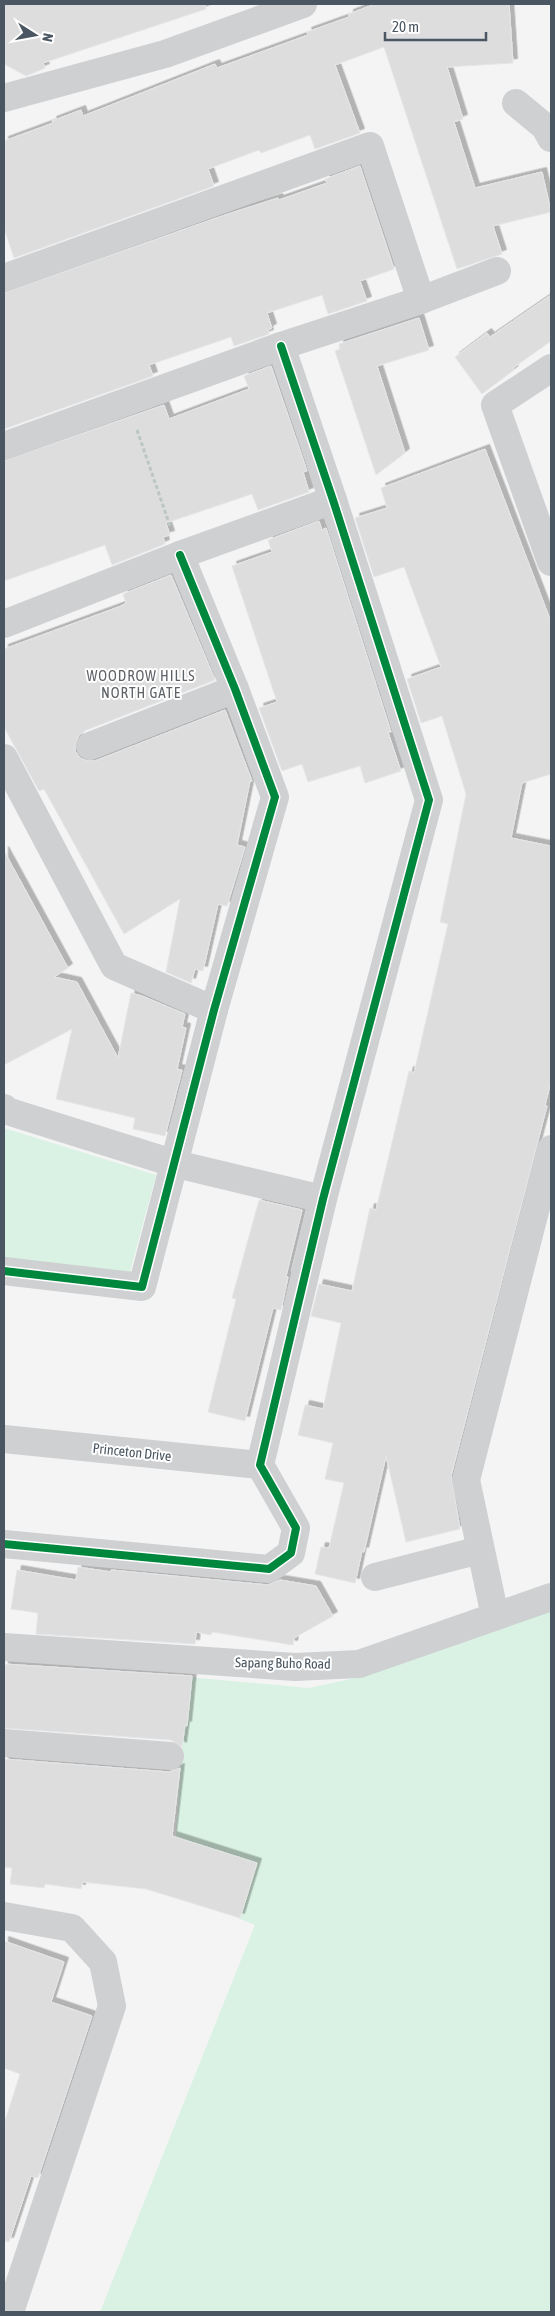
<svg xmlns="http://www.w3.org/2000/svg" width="555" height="2316" viewBox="0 0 555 2316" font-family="'Asap Condensed',sans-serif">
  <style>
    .green { fill: #d9f2e3 }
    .building { fill: #ddddde; stroke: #e5e6e7; filter: url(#shadow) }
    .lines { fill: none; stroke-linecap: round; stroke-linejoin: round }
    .path { stroke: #bcc7c4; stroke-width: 3; stroke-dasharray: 4 2.5; stroke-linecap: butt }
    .minor { stroke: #ced0d2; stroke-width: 28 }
    .tertiary { stroke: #ced0d2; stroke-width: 28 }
    .cycleway-casing { stroke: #fff; stroke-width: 11 }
    .cycleway { stroke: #00873e; stroke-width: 8 }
    .labels { text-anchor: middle; stroke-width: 4; stroke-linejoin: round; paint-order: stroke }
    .street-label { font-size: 14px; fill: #4a5661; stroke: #fff }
    .neighbourhood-label { font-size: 15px; letter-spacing: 1px; fill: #5f6368; stroke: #fff }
  </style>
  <defs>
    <filter id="shadow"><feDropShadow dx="4.5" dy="-4.5" stdDeviation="0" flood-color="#0004"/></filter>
  </defs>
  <rect width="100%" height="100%" fill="#f4f4f4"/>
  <!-- green -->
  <g class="green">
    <polygon points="4,1128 156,1175 130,1272 4,1258"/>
    <polygon points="551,1611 551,2312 100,2312 255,1925 172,1891 187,1677 309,1688 369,1675"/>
  </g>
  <!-- building -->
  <g class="building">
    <polygon points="4,4 205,4 206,9 43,63 45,68 26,76 4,64"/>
    <polygon points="375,4 509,4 513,63 447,67 463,119 454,122 475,188 542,172 551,212 493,226 502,254 457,269 384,47 335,65 360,133 315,149 310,135 261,153 259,150 208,169 214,186 14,258 4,228 4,141 53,123 52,121 81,110 83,116 215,64 217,68 308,35 307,32 349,17 349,14"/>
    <polygon points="360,166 394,269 360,281 367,301 328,314 322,295 267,313 272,328 268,330 269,334 234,346 231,337 149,365 153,376 4,429 4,293 225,215 278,198 279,200 327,183 325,179"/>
    <polygon points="551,295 551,341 513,368 514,370 482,394 455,357 487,333 490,337"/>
    <polygon points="419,318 429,350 377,366 405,453 376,475 335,351 340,349 339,344"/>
    <polygon points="271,366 307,471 303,472 309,492 258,510 252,494 166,523 170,535 163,537 165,544 112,565 105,545 4,581 4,461 164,405 169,419 249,389 244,376"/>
    <polygon points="485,449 551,622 551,774 522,783 511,838 551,846 551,1081 545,1105 547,1106 451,1476 460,1529 406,1542 386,1456 364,1552 362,1551 355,1583 315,1574 321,1547 329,1548 344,1483 325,1479 333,1443 298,1435 305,1405 323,1409 341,1323 311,1316 319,1284 352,1291 370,1208 376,1210 409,1071 414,1073 448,924 440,922 466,794 442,716 421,723 407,679 441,667 404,567 374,577 355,518 387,508 381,488"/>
    <polygon points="319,521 322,530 326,528 391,732 388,732 401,771 365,783 360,766 308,782 302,764 282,771 259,708 277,702 232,566 272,552 268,540"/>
    <polygon points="171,575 215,680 84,731 78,737 75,744 75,751 80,758 87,761 95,761 225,710 252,781 250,781 237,845 245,847 227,906 218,904 203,971 195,969 191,983 166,972 180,899 124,934 44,789 39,791 4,727 4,649 121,606 126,603 123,594"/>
    <polygon points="4,851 68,968 54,977 77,982 118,1058 131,993 142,996 185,1014 182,1027 186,1028 177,1069 182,1070 165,1136 133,1129 135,1118 56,1099 72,1029 4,1065"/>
    <polygon points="259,1200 302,1210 286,1276 288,1277 281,1310 273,1308 245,1421 208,1412 236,1299 232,1298"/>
    <polygon points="78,1567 111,1572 111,1570 268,1585 280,1580 316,1586 333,1616 294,1638 293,1645 212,1632 211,1635 196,1632 195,1644 36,1634 38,1613 11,1609 17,1570 76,1580"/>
    <polygon points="4,1664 192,1676 187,1726 185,1725 182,1747 171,1740 4,1728"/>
    <polygon points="4,1759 169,1772 180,1768 172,1836 257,1863 240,1918 146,1889 82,1882 81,1889 45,1884 44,1888 10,1884 12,1868 4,1867"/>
    <polygon points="4,1941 64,1962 51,2002 92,2016 38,2178 31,2176 9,2242 4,2241 4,2124 20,2074 4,2068"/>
  </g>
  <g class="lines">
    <!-- path -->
    <polyline class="path" points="137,430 170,526"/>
    <!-- minor -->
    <g class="minor">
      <polyline points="4,98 165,54 303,4"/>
      <polyline points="516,103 545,127 551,138"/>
      <polyline points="4,278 370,146 421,300"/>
      <polyline points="551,368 495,405 551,562"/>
      <polyline points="4,446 281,346 421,300 497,271"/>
      <polyline points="4,624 180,555 333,500"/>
      <polyline points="90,746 235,689"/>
      <polyline points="4,758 114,966 214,1010"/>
      <polyline points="4,1108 7,1111 176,1164 323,1199"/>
      <polyline points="4,1271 142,1287 214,1010 275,797 235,689 180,555"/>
      <polyline points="4,1439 260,1465"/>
      <polyline points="4,1544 269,1569 291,1553 296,1528 260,1465 323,1199 429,800 333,500 281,346"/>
      <polyline points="375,1577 480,1550"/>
      <polyline points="495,1616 466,1480 551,1149"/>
      <polyline points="4,1743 170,1756"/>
      <polyline points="4,1916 72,1928 103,1962 112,2006 10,2312"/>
    </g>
    <!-- tertiary -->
    <polyline class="tertiary" points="4,1647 295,1667 359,1664 551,1597"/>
    <defs>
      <g id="cycleway">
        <polyline points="4,1271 142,1287 214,1010 275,797 235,689 180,555"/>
        <polyline points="4,1544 269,1569 291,1553 296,1528 260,1465 323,1199 429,800 333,500 281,346"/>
      </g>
    </defs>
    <!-- cycleway casing -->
    <use href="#cycleway" class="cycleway-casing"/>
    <!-- cycleway -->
    <use href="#cycleway" class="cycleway"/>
  </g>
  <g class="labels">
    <!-- street labels -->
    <g class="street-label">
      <text transform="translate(132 1452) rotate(6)" y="5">Princeton Drive</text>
      <text transform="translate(283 1663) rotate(1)" y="5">Sapang Buho Road</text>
    </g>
    <!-- neighbourhood labels -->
    <g class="neighbourhood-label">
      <text x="141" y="681">WOODROW HILLS<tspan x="141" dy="17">NORTH GATE</tspan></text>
    </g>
  </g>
  <!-- border -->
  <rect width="555" height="2316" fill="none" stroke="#4a5661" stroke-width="10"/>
  <!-- north arrow -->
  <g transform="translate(35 35) rotate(101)" stroke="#ffffff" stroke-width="4" paint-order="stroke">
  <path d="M0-4L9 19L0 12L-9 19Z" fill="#4a5661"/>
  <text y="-8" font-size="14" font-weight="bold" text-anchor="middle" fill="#4a5661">N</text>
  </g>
  <!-- scale -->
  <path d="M385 32v8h101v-8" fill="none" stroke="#4a5661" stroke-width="2.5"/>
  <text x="392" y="32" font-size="15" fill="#4a5661" stroke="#ffffff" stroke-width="4" paint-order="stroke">20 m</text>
</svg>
